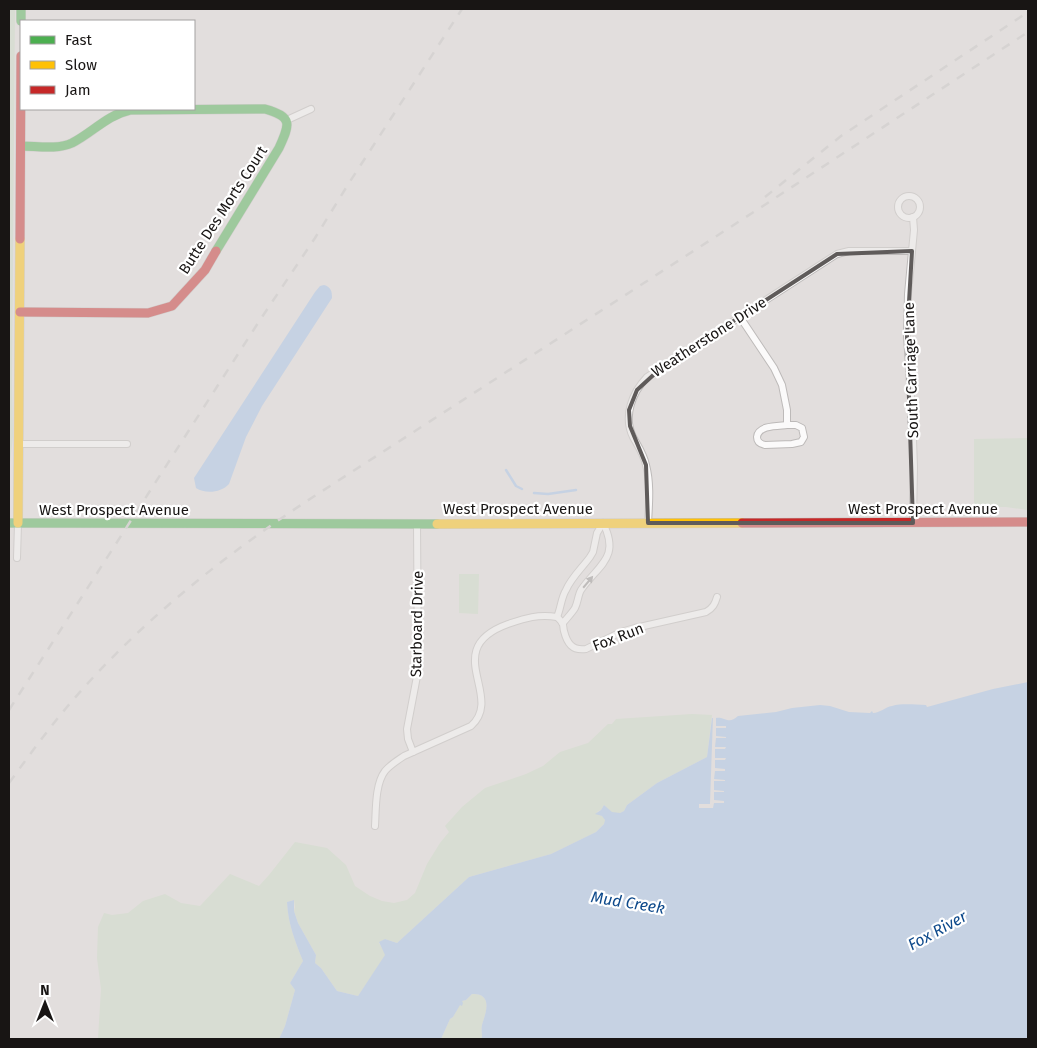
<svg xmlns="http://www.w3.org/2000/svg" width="1037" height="1048" viewBox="0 0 1037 1048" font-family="'Fira Sans',sans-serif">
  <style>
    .green { fill: #ccdbc7 }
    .water { fill: #a5c3ea }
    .pier { fill: #e2dedd }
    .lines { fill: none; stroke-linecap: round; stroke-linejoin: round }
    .stream { stroke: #a5c3ea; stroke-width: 2.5 }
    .street-casing { stroke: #bdbab9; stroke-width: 8 }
    .fast-casing { stroke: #bdbab9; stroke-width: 10 }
    .slow-casing { stroke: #bdbab9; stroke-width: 10 }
    .jam-casing { stroke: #bdbab9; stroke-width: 10 }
    .street { stroke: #fbfafa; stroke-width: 6 }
    .fast { stroke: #4caf50; stroke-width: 9 }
    .slow { stroke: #ffc107; stroke-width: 9 }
    .jam { stroke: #c62828; stroke-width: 9 }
    .rail { stroke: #c8c6c6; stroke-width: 2.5; stroke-dasharray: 9 9; stroke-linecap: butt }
    .oneway { fill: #959392 }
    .marked { fill: none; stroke: #5f5b5a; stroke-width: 4; stroke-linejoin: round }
    .labels { text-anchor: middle; stroke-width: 4.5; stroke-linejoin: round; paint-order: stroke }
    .street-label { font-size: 15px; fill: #181514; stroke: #fff }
    .water-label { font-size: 16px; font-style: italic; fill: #0d498b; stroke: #fff }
  </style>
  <rect width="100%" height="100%" fill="#e2dedd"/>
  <!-- green -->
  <g class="green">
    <polygon points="9,9 15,9 12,384 13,436 9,472"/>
    <polygon points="1028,438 1028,510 1006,507 974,507 974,439"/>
    <polygon points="459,574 479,574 478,614 459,613"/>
    <path d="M 692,714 L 712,715 L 707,757 L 657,783 L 627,805 L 624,811 L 620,813 L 612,813 L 604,805 L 601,810 L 597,812 L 598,815 L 602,816 L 604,817 L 605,821 L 604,824 L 596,832 L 586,837 L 551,854 L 469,877 L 397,943 L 385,939 L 379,943 L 386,955 L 358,996 L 337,991 L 321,968 L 315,963 L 316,955 L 298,923 L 294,911 L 295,907 L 294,900 L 287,902 C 288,924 295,941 303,961 L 290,983 L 295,990 L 285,1026 L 279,1039 L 98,1039 L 101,989 L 97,958 L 98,927 L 104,913 L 112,915 L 128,913 L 143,901 L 165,894 L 181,903 L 200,906 L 230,874 L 259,886 L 269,875 L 295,842 L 327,848 L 346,865 L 355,886 L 370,896 L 382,901 L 394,903 L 407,900 L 415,893 L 427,864 L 440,843 L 449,832 L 445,826 L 462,807 L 485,788 L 526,774 L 543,766 L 560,752 L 588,743 L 608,724 L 612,724 L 616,719 Z"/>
    <path d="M 472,994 C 475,994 478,994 480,995 C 492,1000 484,1017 482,1025 C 481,1029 482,1033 482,1037 L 481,1039 L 441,1039 L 450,1019 L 453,1017 L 460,1004 L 462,1005 L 462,1001 L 466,1000 Z"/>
  </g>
  <!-- water -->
  <g class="water">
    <path d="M 324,285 C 331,287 332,291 332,298 L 262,406 L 246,437 L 229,484 C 221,493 205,494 196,488 L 194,478 L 315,292 L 320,286 Z"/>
    <path d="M 1028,682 L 1028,1039 L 481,1039 L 482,1037 C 482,1033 481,1029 482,1025 C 484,1017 492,1000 480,995 C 478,994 475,994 472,994 L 466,1000 L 462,1001 L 463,1003 L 462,1006 L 460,1005 L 453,1017 L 450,1019 L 441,1039 L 279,1039 L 285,1026 L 295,990 L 290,983 L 303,961 C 295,941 288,924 287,902 L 294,900 L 294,911 L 298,923 L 316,955 L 315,963 L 321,968 L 337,991 L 358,996 L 385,955 L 379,942 L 385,939 L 397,943 L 469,877 L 551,854 L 596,832 L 604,824 L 605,820 L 602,816 L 595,814 L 601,810 L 604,805 L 612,812 L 620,813 L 624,811 L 627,805 L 657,783 L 707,757 L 712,718 C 716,718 720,717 724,719 C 730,721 732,721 738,716 L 776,712 L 792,708 L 820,705 L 830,706 L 849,712 L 870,713 L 872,711 L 873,713 C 880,713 885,707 892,706 C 903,703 915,705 926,705 L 927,707 L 993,689 Z"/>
  </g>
  <!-- pier -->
  <polygon class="pier" points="713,716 716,718 716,726 726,726 726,728 716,728 716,736 726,737 726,738 716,738 715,747 726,747 725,749 715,749 715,758 726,758 725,760 715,760 715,768 725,769 725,771 715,771 714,779 725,780 725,781 714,781 714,790 724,791 724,792 714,792 714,800 724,801 724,803 714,803 713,808 699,808 699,804 710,804"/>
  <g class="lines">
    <!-- stream -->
    <g class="stream">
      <polyline points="506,470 516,486 522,489"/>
      <polyline points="534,493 548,494 576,490"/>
    </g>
    <defs>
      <g id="street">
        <polyline points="287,120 311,109"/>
        <circle cx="909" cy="207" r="11"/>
        <polyline points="740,317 774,368 782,385 787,410 787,425"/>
        <path d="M 787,425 L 796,425 L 802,428 L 804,437 L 801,442 L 792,444 L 765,445 C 760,444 757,442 757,437 C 758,425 778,426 787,425 Z"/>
        <polyline points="19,444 127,444"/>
        <path d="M 648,523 C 649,504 651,484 646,465 C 644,455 638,446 633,437 C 623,416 632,393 647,377 L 837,254 L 849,251 L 912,251"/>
        <polyline points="913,523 914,467 912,413 907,336 908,294 914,230 913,217"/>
        <polyline points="17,558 18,523"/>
        <path d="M 557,617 C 561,608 561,598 566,590 C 571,578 582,568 590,557 L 593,552 L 597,533 L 603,523"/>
        <path d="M 563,623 C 567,618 572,613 575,608 C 578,602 578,595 581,590 C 598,565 621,558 603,523"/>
        <polyline points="413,752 408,739 407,729 418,671 417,523"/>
        <path d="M 375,826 C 376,810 375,784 385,771 C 390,765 398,760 404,756 L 471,726 C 505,696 439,649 508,624 C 526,618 538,614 557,617 C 559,619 561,620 562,623 C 564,625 563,628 564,631 C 567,643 572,651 586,649 L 621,632 L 635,628 L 706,612 C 713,608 715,604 717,597"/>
      </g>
      <g id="fast">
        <polyline points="21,9 21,21"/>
        <path d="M 21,146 C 37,146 56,150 72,143 C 92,133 107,115 130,110 L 265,109 C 293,117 290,124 279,148 L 216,251"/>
        <polyline points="9,523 437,524"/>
      </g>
      <g id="slow">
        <polyline points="18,523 20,239"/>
        <polyline points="437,524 742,523"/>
      </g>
      <g id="jam">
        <polyline points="20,239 21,56"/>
        <polyline points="20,312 148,313 172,306 205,270 216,251"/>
        <polyline points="742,523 1028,522"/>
      </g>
    </defs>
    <!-- street casing -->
    <use href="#street" class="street-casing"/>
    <!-- fast casing -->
    <use href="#fast" class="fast-casing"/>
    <!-- slow casing -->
    <use href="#slow" class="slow-casing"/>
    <!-- jam casing -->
    <use href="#jam" class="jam-casing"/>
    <!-- street -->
    <use href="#street" class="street"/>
    <!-- fast -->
    <use href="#fast" class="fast"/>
    <!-- slow -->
    <use href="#slow" class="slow"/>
    <!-- jam -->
    <use href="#jam" class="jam"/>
    <!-- rail -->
    <g class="rail">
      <polyline points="765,197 841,136 1028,12"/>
      <polyline points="9,710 258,323 315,238 349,183 462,9"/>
      <path d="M 9,783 C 28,757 46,732 67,707 C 136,625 223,556 313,497 L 763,206 L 1028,32"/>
    </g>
  </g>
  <!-- one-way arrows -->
  <defs><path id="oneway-solid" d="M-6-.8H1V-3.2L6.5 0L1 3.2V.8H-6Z" transform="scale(1.25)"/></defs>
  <use class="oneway" href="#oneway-solid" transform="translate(588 582) rotate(-50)"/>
  <!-- marked area -->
  <path d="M0 0H1037V1048H0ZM 912,251 L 907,336 L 913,523 L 648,523 L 646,465 L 630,426 L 629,410 L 637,390 L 661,368 L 837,254 Z" fill="#e2dedd" fill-opacity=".55" fill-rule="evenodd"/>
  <path class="marked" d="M 912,251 L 907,336 L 913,523 L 648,523 L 646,465 L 630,426 L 629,410 L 637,390 L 661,368 L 837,254 Z"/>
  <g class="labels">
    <!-- street labels -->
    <g class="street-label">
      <text transform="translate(223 210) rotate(-57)" y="5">Butte Des Morts Court</text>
      <text transform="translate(709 337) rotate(-33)" y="5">Weatherstone Drive</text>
      <text transform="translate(911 370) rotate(-92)" y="5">South Carriage Lane</text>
      <text x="518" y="514">West Prospect Avenue</text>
      <text x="923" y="514">West Prospect Avenue</text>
      <text x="114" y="515">West Prospect Avenue</text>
      <text transform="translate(417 624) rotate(-89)" y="5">Starboard Drive</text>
      <text transform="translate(618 637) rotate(-21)" y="5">Fox Run</text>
    </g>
    <!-- water labels -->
    <g class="water-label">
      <text transform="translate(628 902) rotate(9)" y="6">Mud Creek</text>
      <text transform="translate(937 930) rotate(-29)" y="6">Fox River</text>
    </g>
  </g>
  <!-- border -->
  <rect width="1037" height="1048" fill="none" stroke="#181514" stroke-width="20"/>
  <!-- legend -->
  <rect x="20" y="20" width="175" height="90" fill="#ffffff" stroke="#a3a1a1"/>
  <rect x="30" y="36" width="25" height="8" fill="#4caf50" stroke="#a3a1a1"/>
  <text x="65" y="45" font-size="15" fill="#181514">Fast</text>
  <rect x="30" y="61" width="25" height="8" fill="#ffc107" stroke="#a3a1a1"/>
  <text x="65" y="70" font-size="15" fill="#181514">Slow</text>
  <rect x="30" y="86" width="25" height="8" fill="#c62828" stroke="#a3a1a1"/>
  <text x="65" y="95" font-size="15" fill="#181514">Jam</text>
  <!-- north arrow -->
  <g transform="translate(45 1003)" stroke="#ffffff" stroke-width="4" paint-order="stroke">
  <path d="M0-4L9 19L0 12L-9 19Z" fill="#181514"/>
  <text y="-8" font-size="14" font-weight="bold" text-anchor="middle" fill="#181514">N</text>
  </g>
</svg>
